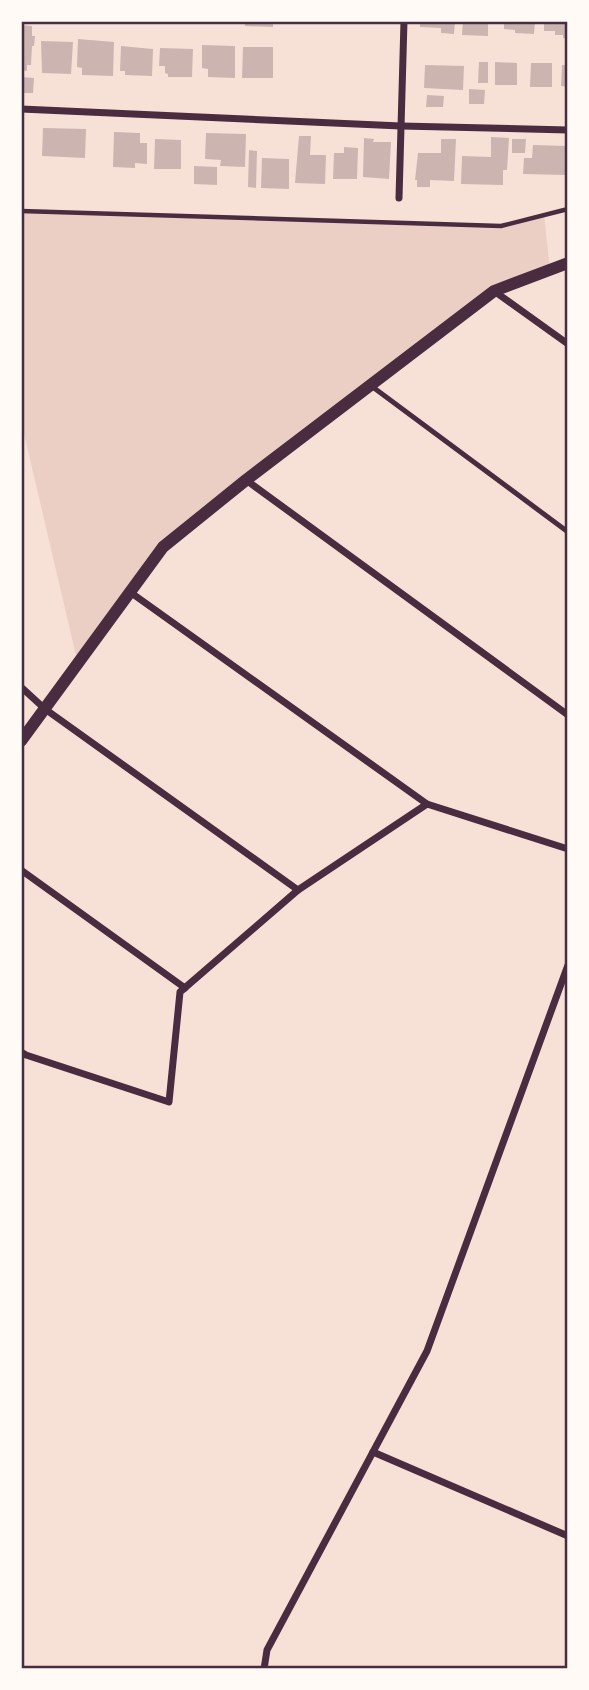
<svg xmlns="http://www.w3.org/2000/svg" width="589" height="1690" viewBox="0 0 589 1690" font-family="'IBM Plex Sans',sans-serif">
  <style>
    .green { fill: #ebcfc5 }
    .building { fill: #ccb4b1 }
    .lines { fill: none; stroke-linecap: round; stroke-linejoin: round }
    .path { stroke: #4a2c40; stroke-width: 4.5 }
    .service { stroke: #4a2c40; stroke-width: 5 }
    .minor { stroke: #4a2c40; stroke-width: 7 }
    .tertiary { stroke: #4a2c40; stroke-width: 12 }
    .neatline { fill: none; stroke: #4a2c40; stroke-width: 2.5 }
  </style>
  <rect width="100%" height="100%" fill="#f7e1d7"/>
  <!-- green -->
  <polygon class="green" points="21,211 501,226 544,215 550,269 494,291 163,547 78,664 21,421"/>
  <!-- building -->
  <g class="building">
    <polygon points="245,21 273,21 273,27 245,26"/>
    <polygon points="420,21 455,21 454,34 441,33 441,28 420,27"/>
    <polygon points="463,21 488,21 488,36 462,35"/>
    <polygon points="504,21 535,21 534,34 515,33 515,30 504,29"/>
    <polygon points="544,21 568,21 568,38 563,38 563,35 555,35 555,31 544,31"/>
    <polygon points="21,25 32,26 32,36 35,36 34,46 32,46 31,65 27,65 27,71 21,70"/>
    <polygon points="78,39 114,42 113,76 82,75 82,68 77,67"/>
    <polygon points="41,41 73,42 71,74 42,73"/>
    <polygon points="202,45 235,46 235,78 208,77 208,69 202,68"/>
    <polygon points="121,46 153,49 152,76 125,75 125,71 120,71"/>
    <polygon points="243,47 273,47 273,78 242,78"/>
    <polygon points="160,48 193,49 192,77 168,77 168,74 165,73 165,66 159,66"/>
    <polygon points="479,62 488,62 488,83 478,83"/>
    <polygon points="495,62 517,63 517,85 495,85"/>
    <polygon points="531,63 552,63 552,87 530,87"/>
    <polygon points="425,65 464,66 463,90 424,88"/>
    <polygon points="562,65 568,65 568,87 561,86"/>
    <polygon points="21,77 34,78 33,93 21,93"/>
    <polygon points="469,89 485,90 484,104 469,104"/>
    <polygon points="427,95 444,96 443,107 426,107"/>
    <polygon points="43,128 86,129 85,158 42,156"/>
    <polygon points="114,132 140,133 140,143 147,143 147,164 135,163 135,168 113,167"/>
    <polygon points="206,133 246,134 245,167 220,166 221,160 205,159"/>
    <polygon points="299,136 311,136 310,155 326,155 325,184 295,183"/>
    <polygon points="491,137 509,138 507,170 503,170 503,185 461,184 462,156 491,157"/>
    <polygon points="364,138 374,139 373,142 391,142 389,179 363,177"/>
    <polygon points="155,139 181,140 181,169 154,169"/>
    <polygon points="441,139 456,139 454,181 430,180 430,187 417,187 417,180 415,180 418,153 441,153"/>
    <polygon points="512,139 526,139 525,153 512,153"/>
    <polygon points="533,145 567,146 566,175 523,174 524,158 532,158"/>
    <polygon points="344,147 358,148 357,179 333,179 334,153 344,153"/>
    <polygon points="249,150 257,151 256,188 248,187"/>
    <polygon points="262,158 289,159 289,189 261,188"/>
    <polygon points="194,166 217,167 217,185 194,184"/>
  </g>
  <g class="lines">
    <!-- path -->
    <polyline class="path" points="21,211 501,226 568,209"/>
    <!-- service -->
    <polyline class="service" points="370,385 568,532"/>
    <!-- minor -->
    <g class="minor">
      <polyline points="21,109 401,126 568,130"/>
      <polyline points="399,198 404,21"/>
      <polyline points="494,291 568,344"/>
      <polyline points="246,480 568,715"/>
      <polyline points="130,592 427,804"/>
      <polyline points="21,687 45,709 298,890"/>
      <polyline points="21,870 185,988"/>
      <polyline points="21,1052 26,1055 169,1102 180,992 298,890 427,804 568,849"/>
      <polyline points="373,1452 568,1536"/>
      <polyline points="264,1669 267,1650 427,1351 568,965"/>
    </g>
    <!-- tertiary -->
    <polyline class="tertiary" points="21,741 163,547 246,480 494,291 568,263"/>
  </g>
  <!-- border -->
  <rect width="589" height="1690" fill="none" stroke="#fffaf5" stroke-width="46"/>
  <rect x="23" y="23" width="543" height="1644" class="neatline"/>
</svg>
